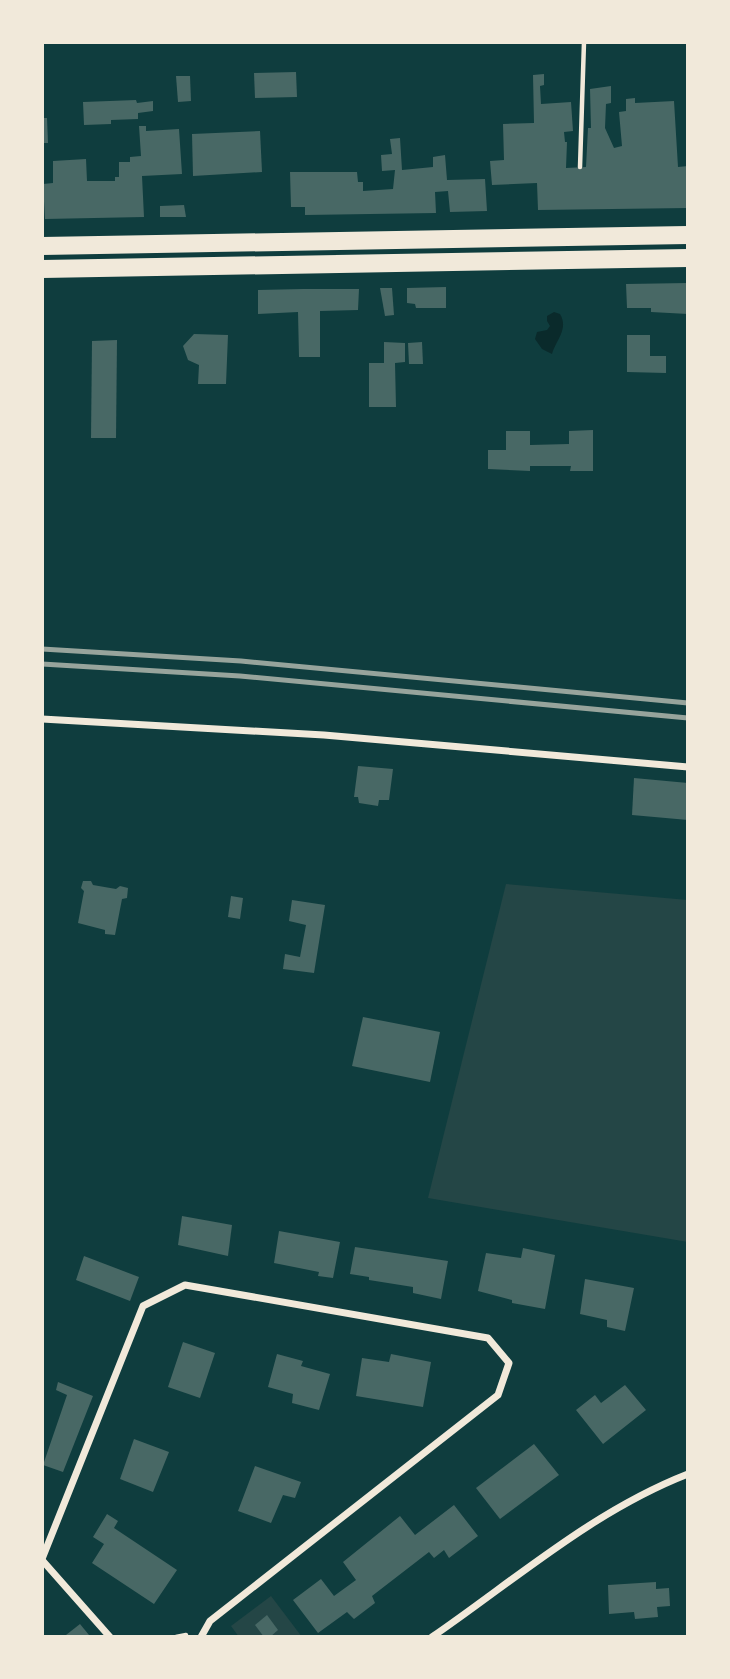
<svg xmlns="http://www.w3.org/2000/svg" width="730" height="1679" viewBox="0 0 730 1679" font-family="Overpass,sans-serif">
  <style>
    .green { fill: #244646 }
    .water { fill: #0a2a2b }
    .building { fill: #486865 }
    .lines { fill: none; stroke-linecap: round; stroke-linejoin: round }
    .path { stroke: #f1e9da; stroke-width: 4.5 }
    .minor { stroke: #f1e9da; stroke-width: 7 }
    .primary { stroke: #f1e9da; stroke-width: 18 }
    .rail { stroke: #97a49c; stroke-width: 5 }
  </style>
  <rect width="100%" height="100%" fill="#0f3d3e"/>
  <!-- green -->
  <g class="green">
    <polygon points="506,884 688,900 688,1242 428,1198"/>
    <polygon points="271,1596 302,1637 239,1637 231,1626"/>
  </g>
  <!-- water -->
  <path class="water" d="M 554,312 L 560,314 C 569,329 556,340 552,354 L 542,349 L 535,339 L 537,332 L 547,330 L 550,326 L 547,321 L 547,316 Z"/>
  <!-- building -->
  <g class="building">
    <polygon points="296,72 297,97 255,98 254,73"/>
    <polygon points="544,74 544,85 540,86 541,104 571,102 573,131 564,132 565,142 567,142 566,168 586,167 588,128 591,128 590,89 611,86 611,103 606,104 605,128 614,148 622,146 619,112 626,111 626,99 635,98 635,103 674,101 678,167 688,166 688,208 538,210 537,183 492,185 490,161 504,160 503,124 534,123 533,75"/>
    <polygon points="176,76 190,76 191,101 178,102"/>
    <polygon points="136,100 137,103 153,101 153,111 138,113 138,119 111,120 111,124 84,125 83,102"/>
    <polygon points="42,118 47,118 48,143 42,143"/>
    <polygon points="139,126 146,126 146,131 179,129 182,174 142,176 144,217 45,219 43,184 53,183 53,161 86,159 87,181 115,181 115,177 119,177 119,162 130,162 130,157 141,156"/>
    <polygon points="260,131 262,172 193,176 192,134"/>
    <polygon points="400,138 402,170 433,167 433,157 445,155 447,180 485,179 487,211 450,212 448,191 435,192 436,213 305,215 305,207 291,207 290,172 357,172 358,182 363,182 363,191 393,189 395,170 382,171 381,155 392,154 390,139"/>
    <polygon points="184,205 186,217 160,217 160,206"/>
    <polygon points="688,283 688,314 651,312 651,308 627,308 626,284"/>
    <polygon points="446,287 446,308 416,308 415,304 407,303 407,288"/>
    <polygon points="380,288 392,288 394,315 385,316"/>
    <polygon points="303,289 359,289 358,310 320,311 320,357 299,357 298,312 258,314 258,290"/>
    <polygon points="194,334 228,335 226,384 198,384 199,365 188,360 183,346"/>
    <polygon points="627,335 650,335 650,356 666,356 666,373 627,372"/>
    <polygon points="117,340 116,438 91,438 92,341"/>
    <polygon points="384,342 405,343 405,362 395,363 396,407 369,407 369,363 384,363"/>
    <polygon points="422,342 423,364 409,364 408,343"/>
    <polygon points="593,430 593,471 570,471 571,466 530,466 530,471 488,469 488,450 506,450 506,431 530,431 530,445 569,444 569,431"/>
    <polygon points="358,766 393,769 389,800 379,800 378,806 359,803 358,797 354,797"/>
    <polygon points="634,778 688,783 688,820 632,815"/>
    <polygon points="83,881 91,881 93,885 116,889 120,886 128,888 127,898 122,899 115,935 105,934 105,930 78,923 84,891 81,888"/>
    <polygon points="231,896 243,898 240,919 228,917"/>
    <polygon points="292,900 325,905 314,973 283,969 285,954 300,957 306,925 289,921"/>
    <polygon points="363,1017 440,1032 430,1082 352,1066"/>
    <polygon points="182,1216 232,1225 228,1256 178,1245"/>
    <polygon points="279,1231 340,1242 333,1278 318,1276 319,1272 274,1263"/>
    <polygon points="355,1247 448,1261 441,1299 413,1293 413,1287 369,1280 369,1277 350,1274"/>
    <polygon points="523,1248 555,1255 545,1309 512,1303 512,1300 478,1291 486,1253 521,1258"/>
    <polygon points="84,1256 139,1277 130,1301 76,1280"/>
    <polygon points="585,1279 634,1288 625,1331 607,1327 607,1320 580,1314"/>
    <polygon points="183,1342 215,1353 200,1398 168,1387"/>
    <polygon points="277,1354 303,1361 301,1366 330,1374 319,1410 292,1403 293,1394 268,1387"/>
    <polygon points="391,1354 431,1362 423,1407 356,1396 362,1358 389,1362"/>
    <polygon points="58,1382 93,1396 63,1472 43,1465 67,1395 56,1390"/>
    <polygon points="625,1385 646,1410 603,1444 576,1410 595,1395 601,1403"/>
    <polygon points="134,1439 169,1452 153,1492 120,1479"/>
    <polygon points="534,1444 559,1475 500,1519 476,1488"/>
    <polygon points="255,1466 301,1482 295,1498 283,1495 271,1523 238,1511"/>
    <polygon points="454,1505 478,1536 449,1558 444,1550 434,1558 429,1552 372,1596 375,1603 354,1619 347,1612 318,1633 293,1600 321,1579 334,1596 356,1580 343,1562 400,1516 415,1535"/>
    <polygon points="107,1514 118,1521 114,1528 177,1570 154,1604 92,1563 104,1544 93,1537"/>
    <polygon points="656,1582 656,1589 669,1588 670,1606 657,1607 658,1617 635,1619 634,1612 609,1614 608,1585"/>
    <polygon points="267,1615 278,1630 270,1637 264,1637 255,1625"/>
    <polygon points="80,1624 89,1635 86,1637 67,1637 66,1635"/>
  </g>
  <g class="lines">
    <!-- path -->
    <g class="path">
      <polyline points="580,167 584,42"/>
      <polyline points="176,1637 186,1635"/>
    </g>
    <!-- minor -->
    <g class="minor">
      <polyline points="42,719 324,735 688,767"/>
      <polyline points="42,1559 143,1306 185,1285 488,1338 509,1363 498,1395 210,1621 201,1637"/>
      <polyline points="42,1560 110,1637"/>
      <path d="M 432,1637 C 515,1580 593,1511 688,1474"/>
    </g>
    <!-- primary -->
    <g class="primary">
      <polyline points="42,246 688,235"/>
      <polyline points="42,269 688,258"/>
    </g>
    <!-- rail -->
    <g class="rail">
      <polyline points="42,649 241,661 688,703"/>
      <polyline points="42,664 240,676 688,718"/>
    </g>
  </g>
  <!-- border -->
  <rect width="730" height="1679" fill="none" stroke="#f1e9da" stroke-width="88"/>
</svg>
